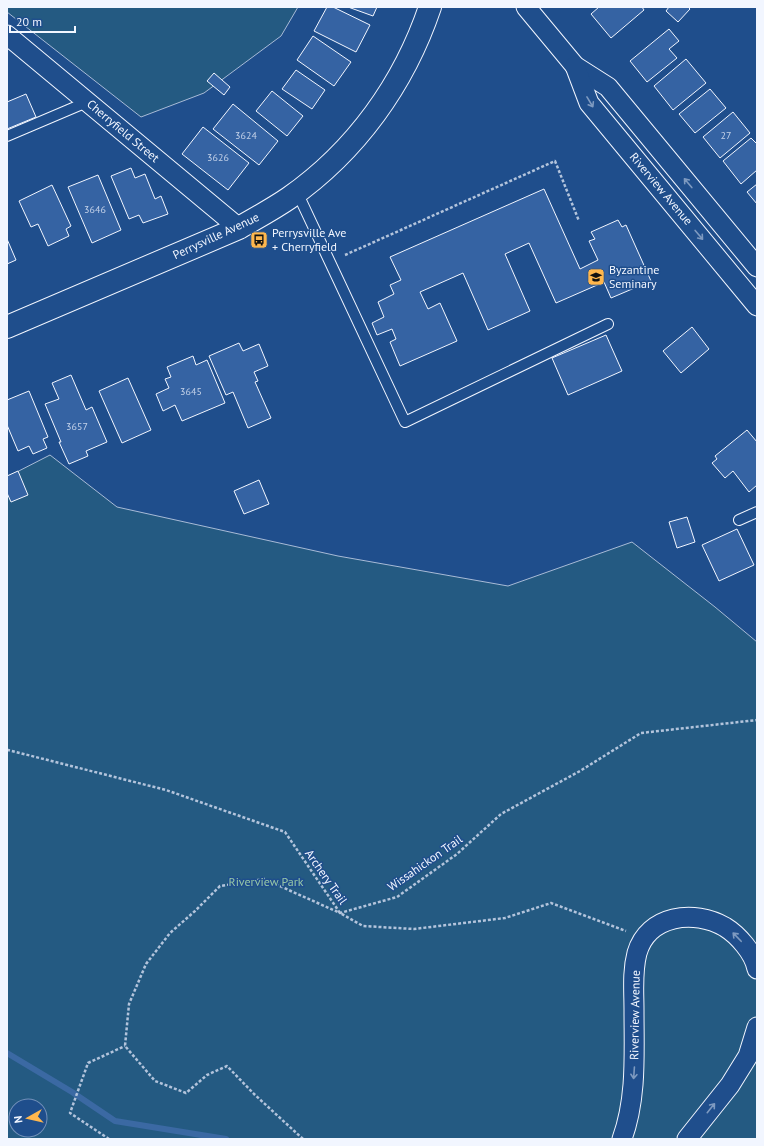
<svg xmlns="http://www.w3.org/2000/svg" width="764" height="1146" viewBox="0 0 764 1146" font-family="'PT Sans',sans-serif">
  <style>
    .green { fill: #245a82; stroke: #a8bbd7; fill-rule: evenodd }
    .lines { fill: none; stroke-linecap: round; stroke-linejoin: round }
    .stream { stroke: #3b69a3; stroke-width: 6 }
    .building { fill: #3563a3; stroke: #f2f6ff }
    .service-casing { stroke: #f2f6ff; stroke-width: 12 }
    .minor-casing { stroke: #f2f6ff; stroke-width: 21 }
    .primary-casing { stroke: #f2f6ff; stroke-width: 24 }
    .path { stroke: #b3c4dc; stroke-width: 2.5; stroke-dasharray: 3 2; stroke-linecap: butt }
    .service { stroke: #1f4e8c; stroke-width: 10 }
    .minor { stroke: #1f4e8c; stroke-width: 19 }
    .primary { stroke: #1f4e8c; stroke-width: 22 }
    .oneway { stroke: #7e9ac0 }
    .labels { text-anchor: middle; stroke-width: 3; stroke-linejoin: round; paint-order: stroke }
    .number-label { font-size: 10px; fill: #c3d1e8 }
    .street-label { font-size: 12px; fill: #f2f6ff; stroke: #1f4e8c }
    .poi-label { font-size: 12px; fill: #f2f6ff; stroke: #1f4e8c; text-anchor: start }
    .park-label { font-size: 12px; fill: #97c8a6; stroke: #1f4e8c }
  </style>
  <rect width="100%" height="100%" fill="#1f4e8c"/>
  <!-- green -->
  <g class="green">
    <polygon points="7,7 298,7 281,36 204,93 141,117 7,12"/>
    <path d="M 50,455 L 117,507 L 338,556 L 508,586 L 632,542 L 715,607 L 757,642 L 757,1139 L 7,1139 L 7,477 ZM 16,1106 L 40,1106 L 40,1130 L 16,1130 Z"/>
  </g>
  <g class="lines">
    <!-- stream -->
    <polyline class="stream" points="7,1053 72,1092 115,1121 226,1139"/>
  </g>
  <!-- building -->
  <g class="building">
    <polygon points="327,7 333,7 370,25 356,52 314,31"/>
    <polygon points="348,7 377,7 373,16"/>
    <polygon points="599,7 642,7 644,10 611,38 591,14"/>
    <polygon points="669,7 688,7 690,9 678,22 666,11"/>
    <polygon points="669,29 679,41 669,49 677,58 647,82 630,61"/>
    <polygon points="313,36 351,62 334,86 297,60"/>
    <polygon points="686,59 706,83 673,110 654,86"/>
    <polygon points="296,70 325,90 312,109 282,89"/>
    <polygon points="214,73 230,87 224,95 207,81"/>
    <polygon points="710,89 726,108 695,133 679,114"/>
    <polygon points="272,91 303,116 287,136 256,111"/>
    <polygon points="26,94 36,117 7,129 7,102"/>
    <polygon points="233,104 278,141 259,165 213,129"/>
    <polygon points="733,112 750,133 720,158 703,137"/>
    <polygon points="203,127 249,163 228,190 182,154"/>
    <polygon points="751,138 757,144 757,170 741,184 723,161"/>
    <polygon points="131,168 135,178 145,174 155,199 161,196 168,214 143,223 139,215 129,219 111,176"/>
    <polygon points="98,175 121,230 92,243 68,187"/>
    <polygon points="757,184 757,204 747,192"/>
    <polygon points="52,185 71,226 66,229 69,236 48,246 38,224 31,227 19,201"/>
    <polygon points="544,189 580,269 598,260 589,241 595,239 591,232 618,220 622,227 626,225 651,281 611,298 604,282 556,303 529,243 505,254 530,311 488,330 463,273 420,292 428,309 440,303 457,341 400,366 390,342 396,339 392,329 377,335 372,323 384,317 378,302 394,294 390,285 401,280 390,257"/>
    <polygon points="7,239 16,260 7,264"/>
    <polygon points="692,327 709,349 681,373 663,351"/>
    <polygon points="606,335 622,371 568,395 552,358"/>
    <polygon points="239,343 243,351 259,344 268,366 254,372 258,381 255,382 271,418 248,428 233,392 226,395 209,356"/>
    <polygon points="193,356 196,365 207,360 225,403 182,421 175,405 163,411 156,394 169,388 165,379 171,377 167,367"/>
    <polygon points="71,375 86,410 92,407 107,442 86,451 88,456 69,464 59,442 61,442 45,404 59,399 52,383"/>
    <polygon points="128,378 151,430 122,443 99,391"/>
    <polygon points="29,391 48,437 43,439 47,448 33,454 29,446 18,451 7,425 7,400"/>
    <polygon points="747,430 757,442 757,485 749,492 733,471 725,478 712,463 717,459 715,456"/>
    <polygon points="18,471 28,495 11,502 7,493 7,476"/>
    <polygon points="259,480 269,504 244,514 234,491"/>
    <polygon points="687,517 695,542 677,548 669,522"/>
    <polygon points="737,529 754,565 719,581 702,545"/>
  </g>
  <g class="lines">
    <defs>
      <g id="service">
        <polyline points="7,136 87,102"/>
        <polyline points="297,192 405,422 608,324"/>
        <polyline points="739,520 757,512"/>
      </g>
      <g id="minor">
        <polyline points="526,7 575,66 608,87 757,267"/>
        <polyline points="7,35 239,228"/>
        <polyline points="575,66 589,103 757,306"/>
        <path d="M 622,1139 C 637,1098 634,1053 634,1010 C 634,991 632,972 637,953 C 648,915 694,909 725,927 C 738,935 754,953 757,969"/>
        <polyline points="687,1139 730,1085 748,1056 757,1027"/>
      </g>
      <path id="primary" d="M 7,327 L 239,228 C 256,218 273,209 289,198 C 356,151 404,84 430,7"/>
    </defs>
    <!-- service casing -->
    <use href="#service" class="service-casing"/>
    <!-- minor casing -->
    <use href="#minor" class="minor-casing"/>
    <!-- primary casing -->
    <use href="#primary" class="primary-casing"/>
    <!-- path -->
    <g class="path">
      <polyline points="345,255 555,161 579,221"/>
      <polyline points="7,750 8,750 166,790 285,832 340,913 363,926 414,929 505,918 551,903 626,931"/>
      <polyline points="109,1139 70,1113 88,1063 125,1046"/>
      <polyline points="303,1139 254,1094 227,1066 207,1075 186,1093 155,1081 125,1046 129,1004 146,964 170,933 195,911 220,886 264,879 340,913 397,897 457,854 501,814 580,771 641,733 757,720"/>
    </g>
    <!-- service -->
    <use href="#service" class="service"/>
    <!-- minor -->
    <use href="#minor" class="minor"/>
    <!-- primary -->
    <use href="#primary" class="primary"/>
  </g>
  <!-- one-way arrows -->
  <defs><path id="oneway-shaft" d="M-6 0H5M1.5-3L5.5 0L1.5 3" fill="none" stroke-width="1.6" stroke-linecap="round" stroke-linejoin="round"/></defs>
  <g class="oneway">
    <use href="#oneway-shaft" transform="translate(590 102) rotate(59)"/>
    <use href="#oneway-shaft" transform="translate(688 183) rotate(-130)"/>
    <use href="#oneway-shaft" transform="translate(699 235) rotate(50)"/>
    <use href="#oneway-shaft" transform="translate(737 937) rotate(-134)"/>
    <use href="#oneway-shaft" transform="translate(634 1073) rotate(94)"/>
    <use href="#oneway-shaft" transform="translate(711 1108) rotate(-51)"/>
  </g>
  <!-- icons -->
  <defs>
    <symbol id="bus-square" viewBox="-11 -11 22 22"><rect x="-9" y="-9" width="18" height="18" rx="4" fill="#ffb74d" stroke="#1f4e8c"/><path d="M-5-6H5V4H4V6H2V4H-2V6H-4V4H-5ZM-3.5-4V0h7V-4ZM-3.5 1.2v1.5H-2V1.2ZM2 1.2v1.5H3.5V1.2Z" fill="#111"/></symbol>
    <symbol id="university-square" viewBox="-11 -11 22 22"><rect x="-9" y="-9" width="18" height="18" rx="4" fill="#ffb74d" stroke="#1f4e8c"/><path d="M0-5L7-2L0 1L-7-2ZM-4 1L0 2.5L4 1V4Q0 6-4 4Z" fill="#111"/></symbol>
  </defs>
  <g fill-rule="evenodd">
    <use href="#bus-square" x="249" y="230" width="20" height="20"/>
    <use href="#university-square" x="586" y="267" width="20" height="20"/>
  </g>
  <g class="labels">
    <!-- number labels -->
    <g class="number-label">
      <text x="246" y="139">3624</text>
      <text x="726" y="139">27</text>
      <text x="218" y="161">3626</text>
      <text x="95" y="213">3646</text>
      <text x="191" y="395">3645</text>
      <text x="77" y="430">3657</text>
    </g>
    <!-- street labels -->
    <g class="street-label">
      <text transform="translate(123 131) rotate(40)" y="4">Cherryfield Street</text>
      <text transform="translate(661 189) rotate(50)" y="4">Riverview Avenue</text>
      <text transform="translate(216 236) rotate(-25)" y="4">Perrysville Avenue</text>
      <text transform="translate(425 863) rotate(-35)" y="4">Wissahickon Trail</text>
      <text transform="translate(326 877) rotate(55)" y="4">Archery Trail</text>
      <text transform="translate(635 1015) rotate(-89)" y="4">Riverview Avenue</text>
    </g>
    <!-- poi labels -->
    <g class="poi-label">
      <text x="272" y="237">Perrysville Ave<tspan x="272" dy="14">+ Cherryfield</tspan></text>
      <text x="609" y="274">Byzantine<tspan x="609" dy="14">Seminary</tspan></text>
    </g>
    <!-- park labels -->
    <g class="park-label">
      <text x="266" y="886">Riverview Park</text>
    </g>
  </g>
  <!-- border -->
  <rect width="764" height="1146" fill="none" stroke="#f2f6ff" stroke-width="16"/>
  <!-- north arrow -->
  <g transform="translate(28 1118) rotate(262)"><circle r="19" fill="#1f4e8c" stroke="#7391ba"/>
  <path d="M0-3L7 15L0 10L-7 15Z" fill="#ffb74d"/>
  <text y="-6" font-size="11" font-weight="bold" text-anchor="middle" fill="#f2f6ff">N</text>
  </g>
  <!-- scale -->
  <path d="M10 26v6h65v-6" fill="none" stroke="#f2f6ff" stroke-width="2"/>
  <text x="16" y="26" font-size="12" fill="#f2f6ff" stroke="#1f4e8c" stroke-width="3" paint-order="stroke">20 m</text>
</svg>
